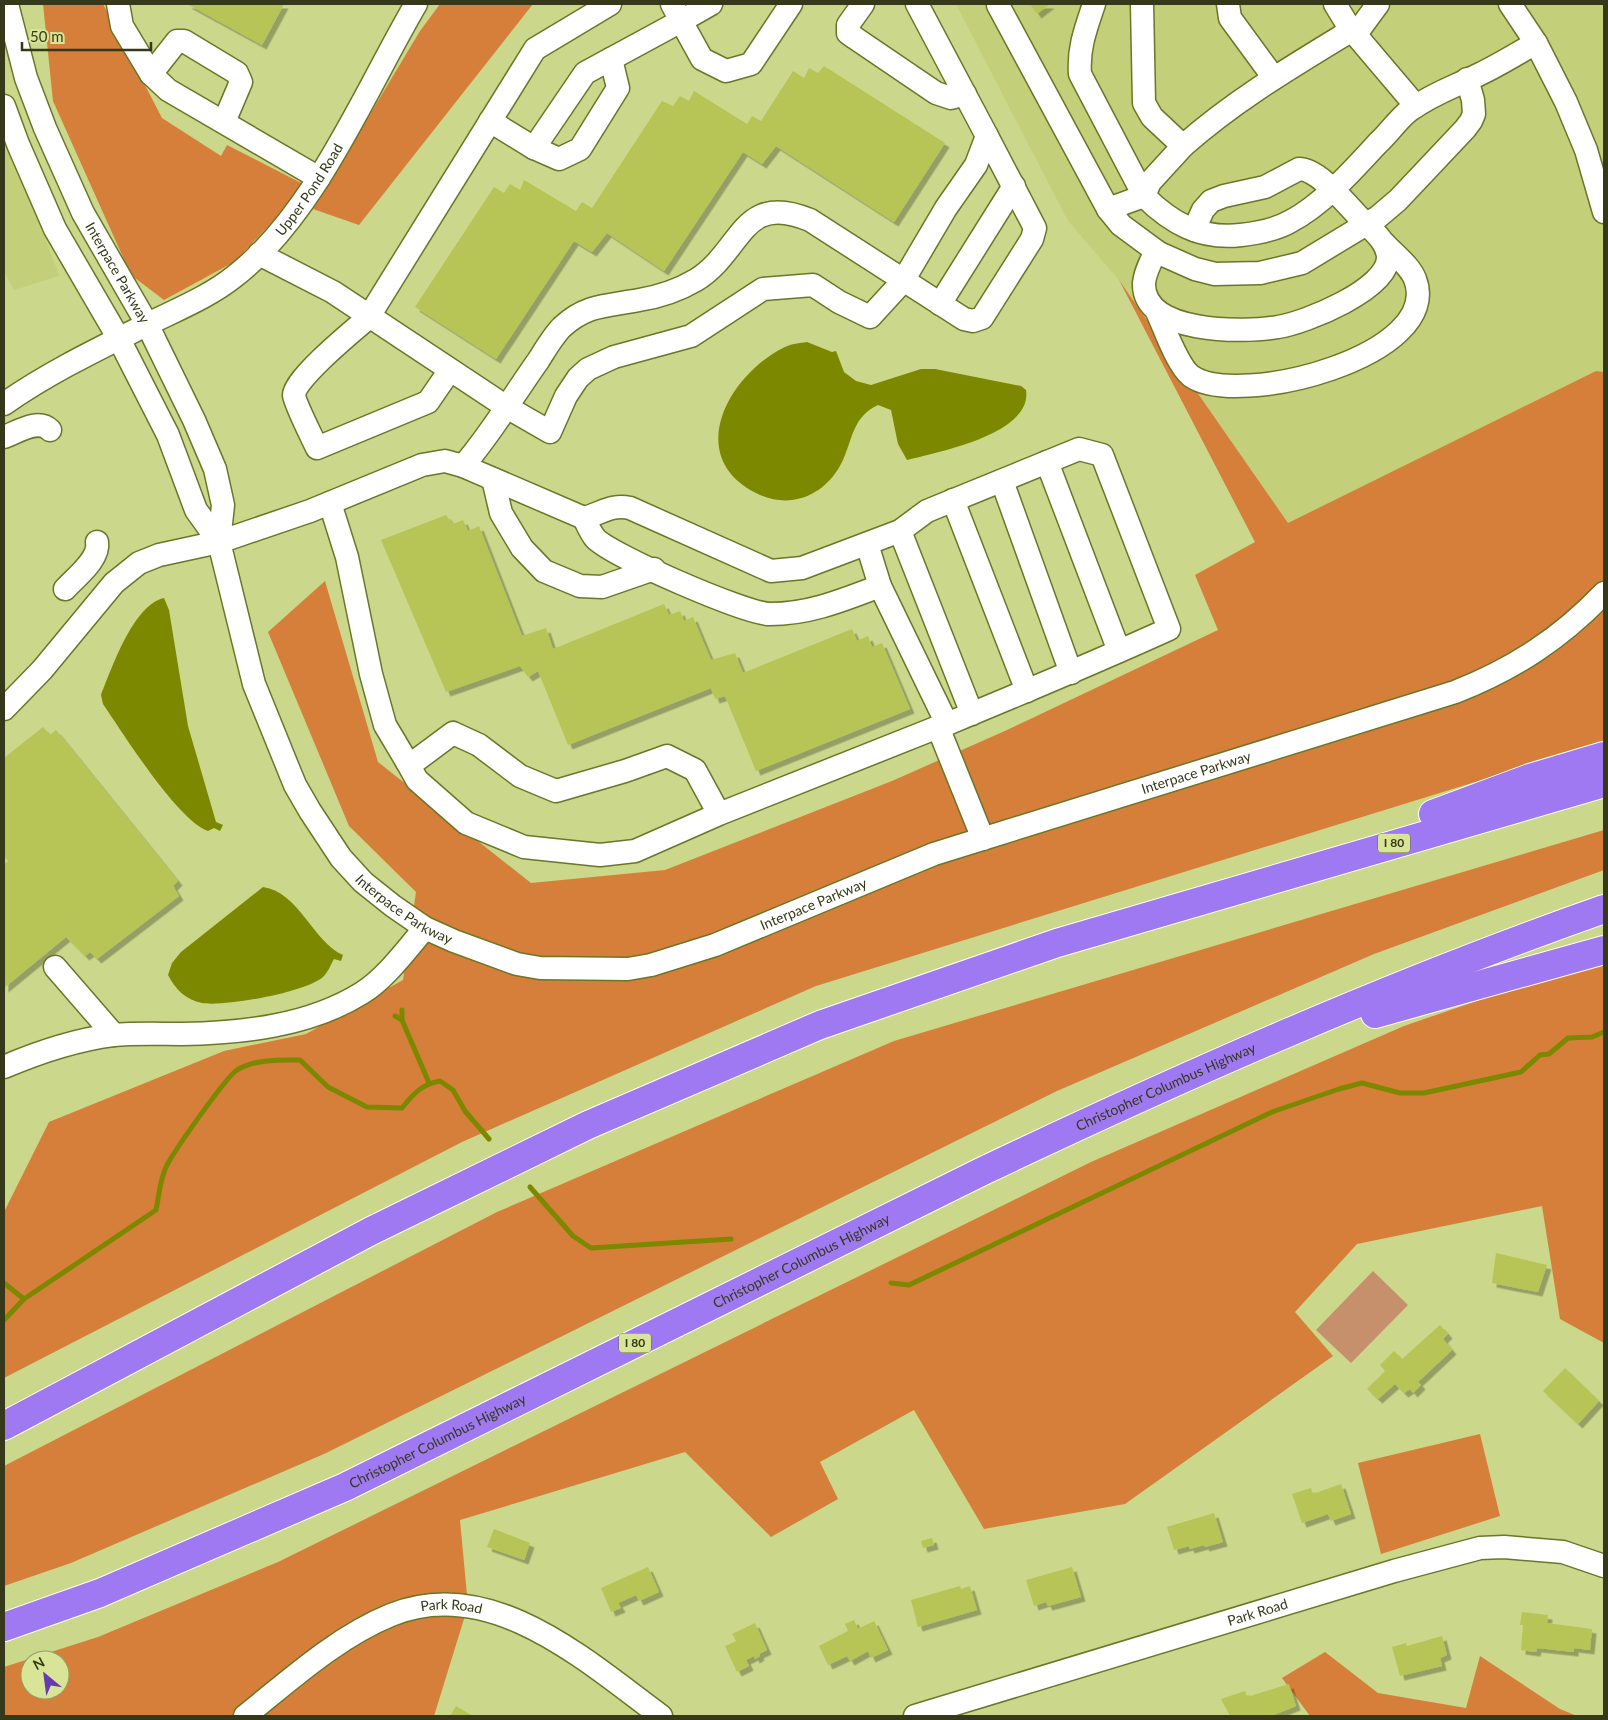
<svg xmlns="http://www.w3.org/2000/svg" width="1608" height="1720" viewBox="0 0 1608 1720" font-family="Lato,sans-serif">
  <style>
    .built { fill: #c3d079 }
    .green { fill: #c5906b }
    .forest { fill: #d67f3a; fill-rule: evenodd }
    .water { fill: #7c8800 }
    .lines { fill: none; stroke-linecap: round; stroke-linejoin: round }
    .stream { stroke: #7c8800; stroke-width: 5 }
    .building { fill: #b7c557; filter: url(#shadow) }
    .minor-casing { stroke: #6c7528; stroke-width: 25 }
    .highway-casing { stroke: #fff; stroke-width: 30 }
    .minor { stroke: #fff; stroke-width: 22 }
    .highway { stroke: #9e79f1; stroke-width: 28 }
    .labels { text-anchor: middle; stroke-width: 4; stroke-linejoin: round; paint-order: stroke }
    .shield { fill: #d8e596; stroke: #666d3e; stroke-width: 1 }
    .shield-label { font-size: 12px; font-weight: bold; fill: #353919 }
    .street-label { font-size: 14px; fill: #353919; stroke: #d8e596 }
  </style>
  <defs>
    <filter id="shadow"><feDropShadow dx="4.5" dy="4.5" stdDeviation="0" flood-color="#0004"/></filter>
  </defs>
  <rect width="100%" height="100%" fill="#cbd78a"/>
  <!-- built -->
  <g class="built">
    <polygon points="956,4 1604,4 1604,372 1596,371 1288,523 1119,280 1068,221"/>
    <polygon points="4,123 59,276 14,290 4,272"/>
  </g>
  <!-- green -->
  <polygon class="green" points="1373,1271 1408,1305 1351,1363 1316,1330"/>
  <!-- forest -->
  <g class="forest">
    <polygon points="43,4 103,4 162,118 221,156 227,145 307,186 234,262 164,300 131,275 53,101"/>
    <polygon points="440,4 533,4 359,225 313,209 420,31"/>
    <polygon points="1119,280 1288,523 1596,371 1604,372 1604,742 816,986 462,1142 4,1378 4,1212 49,1122 224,1051 306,1034 403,980 416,892 349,826 268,632 325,581 378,762 531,883 665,870 892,781 1007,730 1218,630 1195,575 1255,542"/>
    <polygon points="1604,830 1604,870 1374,954 1057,1091 324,1454 71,1563 4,1586 4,1466 497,1212 894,1041"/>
    <path d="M 1604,957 L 1604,1343 L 1560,1319 L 1542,1206 L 1357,1244 L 1295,1312 L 1333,1356 L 1125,1504 L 984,1529 L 914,1410 L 820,1462 L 838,1499 L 771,1537 L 685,1452 L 460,1520 L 468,1606 L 434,1716 L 4,1716 L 4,1667 L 98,1637 L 278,1562 L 1091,1162 L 1404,1026 ZM 30,1660 L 60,1660 L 60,1690 L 30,1690 Z"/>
    <polygon points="1480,1434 1500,1516 1381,1554 1358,1463"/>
    <polygon points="1325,1652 1378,1693 1466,1708 1480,1656 1560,1709 1577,1716 1310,1716 1282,1678"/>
  </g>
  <!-- water -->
  <g class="water">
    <path d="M 807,342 L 832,352 L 836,351 L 844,372 L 856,381 L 871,385 L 921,369 L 935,369 L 1021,386 L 1026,390 C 1033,434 938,452 907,460 L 898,444 L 891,410 L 878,405 C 853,417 853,437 843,460 C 827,495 790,511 756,493 C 683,456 729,374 785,347 C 791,344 800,343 807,342 Z"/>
    <path d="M 164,598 L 169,610 L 188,726 L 216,822 L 223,825 L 220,831 L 214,828 L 208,831 C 177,820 123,733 103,704 L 101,695 C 112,668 133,605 164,598 Z"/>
    <path d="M 263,887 C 299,892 313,942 343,955 L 341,961 L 334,959 C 331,964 328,972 324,976 C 309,992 224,1007 202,1003 C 186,1000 175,989 168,975 L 172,963 L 181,952 Z"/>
  </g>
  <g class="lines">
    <!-- stream -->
    <g class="stream">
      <polyline points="402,1010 402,1020"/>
      <polyline points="395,1016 402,1020 429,1083"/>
      <polyline points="530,1187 573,1236 591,1248 731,1239"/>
      <polyline points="4,1283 24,1299"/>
      <polyline points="891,1283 909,1285 1272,1112 1339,1089 1362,1083 1400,1093 1424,1093 1521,1072 1540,1055 1549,1054 1568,1038 1592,1037 1604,1032"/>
      <path d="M 4,1320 L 24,1299 L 156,1210 C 159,1196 160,1178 167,1165 C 175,1150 225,1078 237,1070 C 255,1059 279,1060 300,1060 L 328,1087 L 367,1107 L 402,1108 C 413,1094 422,1084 440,1081 L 453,1090 L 465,1111 L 489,1139"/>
    </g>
  </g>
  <!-- building -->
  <g class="building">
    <polygon points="187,4 284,4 262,45"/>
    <polygon points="1030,4 1050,4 1037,14"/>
    <polygon points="824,66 945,143 894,222 776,146 762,164 743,152 664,271 607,233 592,252 574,241 496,359 415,307 494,187 504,193 510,184 520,190 524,180 576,211 582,202 592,208 662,101 673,106 680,96 689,101 694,91 747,124 752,116 761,121 793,71 804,78 809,68 818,73"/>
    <polygon points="446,515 453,524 463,520 468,531 479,526 522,636 546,628 553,649 664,604 669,615 680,611 684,621 693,617 711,660 735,653 743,673 852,629 857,641 868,636 872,647 882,643 910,709 756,771 725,696 715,699 711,688 568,745 538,671 528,677 520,666 446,692 381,540"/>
    <polygon points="43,727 50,735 56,730 178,881 173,886 179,896 97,959 90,952 85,956 66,937 4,988 4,864 8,861 4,856 4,758"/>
    <polygon points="1496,1253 1547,1265 1538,1292 1492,1283"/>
    <polygon points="1440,1325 1448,1334 1443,1339 1452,1350 1418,1382 1421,1385 1413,1393 1410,1389 1404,1393 1395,1384 1378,1399 1367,1389 1385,1371 1380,1365 1394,1351 1402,1359"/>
    <polygon points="1565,1368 1599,1401 1578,1424 1543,1391"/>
    <polygon points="1341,1484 1351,1514 1331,1521 1328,1514 1302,1523 1292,1494 1311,1488 1313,1494"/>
    <polygon points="1214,1513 1223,1542 1205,1547 1204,1545 1190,1549 1189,1546 1174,1550 1167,1527"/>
    <polygon points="494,1529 530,1543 524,1560 487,1547"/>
    <polygon points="932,1538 934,1545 923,1548 921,1541"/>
    <polygon points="648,1567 659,1592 639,1601 636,1595 618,1603 621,1608 611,1612 601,1588"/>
    <polygon points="1072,1567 1081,1597 1048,1606 1046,1602 1034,1606 1026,1580"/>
    <polygon points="960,1586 961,1589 970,1586 977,1610 918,1627 911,1600"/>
    <polygon points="1522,1612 1548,1615 1547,1623 1592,1629 1590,1650 1574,1648 1574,1652 1537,1648 1536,1652 1521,1650 1523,1625 1520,1625"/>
    <polygon points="854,1620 858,1629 874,1621 888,1650 871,1658 868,1651 850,1661 847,1656 828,1665 819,1646 848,1631 845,1624"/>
    <polygon points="755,1623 767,1650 759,1654 760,1656 755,1659 754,1656 746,1660 749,1666 737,1672 725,1646 736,1641 732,1634"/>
    <polygon points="1442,1636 1447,1655 1440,1658 1442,1666 1400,1676 1392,1647 1406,1643 1407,1646"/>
    <polygon points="1289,1684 1296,1706 1271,1716 1230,1716 1221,1699 1245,1691 1247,1697"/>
    <polygon points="456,1706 473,1716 450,1716"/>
  </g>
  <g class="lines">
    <defs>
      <g id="minor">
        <path id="s1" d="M 7,4 L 26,78 L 45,128 L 83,213 L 147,324 L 194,420 L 215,469 L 223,505 L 219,542 L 254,684 L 295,785 L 310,811 L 341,858 L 363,882 L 393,906 L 425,928 L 454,941 L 517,964 L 540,968 L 628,969 L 651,965 L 715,945 L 934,854 L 1455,692 C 1514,669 1561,638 1604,593"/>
        <polyline points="118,4 122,26 151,74 168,90 319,178"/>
        <polyline points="672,4 681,21 711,4"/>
        <polyline points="863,4 848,25 848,33 855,38 936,93 951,98 965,94"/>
        <polyline points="999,4 998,5 1108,209 1121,225 1159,253 1195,269 1215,274 1260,273 1302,263 1378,217 1398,200 1465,129 1471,121 1474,114 1473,100 1467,79"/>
        <path d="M 1094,4 C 1086,28 1078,48 1080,74 L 1144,196 C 1171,223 1201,240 1241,235 C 1258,233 1276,230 1291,221 C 1322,205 1354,169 1378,143 C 1389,133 1398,119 1410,110 C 1434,93 1454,87 1480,74 C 1499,65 1518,53 1536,43 L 1566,102 L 1586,150 L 1604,212"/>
        <polyline points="1228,4 1230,18 1274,78"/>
        <polyline points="1335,4 1349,27 1416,106"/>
        <polyline points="1510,4 1536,43"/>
        <polyline points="1356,34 1378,4"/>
        <polyline points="151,74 177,41 184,41 237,73 241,82 224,122"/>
        <polyline points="4,106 18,144 55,229 119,339 168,435 196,510 219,542"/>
        <polyline points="490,121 534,148 585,73 681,21 702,59 726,71 751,64 791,4"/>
        <path d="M 1183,146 C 1235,100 1293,66 1352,30"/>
        <polyline points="534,148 559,159 580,149 618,88 611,59"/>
        <polyline points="1108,209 1144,196 1150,182 1183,146 1152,117 1144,103 1142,4"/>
        <path d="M 1156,251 C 1151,261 1145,272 1144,283 C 1142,334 1244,333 1278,327 C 1305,323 1389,289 1388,257 C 1387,241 1371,229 1360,218 C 1346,204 1319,169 1299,169 L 1265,187 L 1224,196 L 1211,201 L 1203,210 L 1194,230"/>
        <polyline points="259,254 333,292 505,406 550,432 566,396 578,378 588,369 614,357 691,336 763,289 813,285 839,302 870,317 903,281 946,208 976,165 987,136 917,4"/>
        <polyline points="940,304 1014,186"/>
        <path d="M 1157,312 C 1165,329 1177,365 1191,376 C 1237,409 1445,356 1415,279 C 1410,266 1394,254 1385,244"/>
        <path d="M 450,370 L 428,402 L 317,448 C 312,437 295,404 294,395 C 294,379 354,330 368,318 L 535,49 L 610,4"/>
        <path id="s2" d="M 4,404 C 48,373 98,349 146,325 C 176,310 209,297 235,276 C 315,214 365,91 416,4"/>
        <path d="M 4,437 C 18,432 38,418 50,430"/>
        <polyline points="1047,462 1119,651"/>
        <path d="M 463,466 C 491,434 513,396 538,361 C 545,350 553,336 562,327 C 587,304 608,306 639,300 C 658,297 679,290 696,280 C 743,251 741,191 810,220 L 964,319 L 973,321 L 982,318 L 1032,239 L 1035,228 L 987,136"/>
        <polyline points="493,479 501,513 522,548 544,571 580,586 602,587 654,569"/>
        <polyline points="1002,481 1071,673"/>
        <polyline points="953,500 1027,691"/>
        <polyline points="330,503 347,557 371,674 385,725 407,762"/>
        <path d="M 584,518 C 587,524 590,532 595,538 C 610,555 746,614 770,614 C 810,614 843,600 880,586 L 867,544"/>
        <polyline points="880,586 947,724"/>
        <path d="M 65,589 C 76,577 100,559 97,542"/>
        <path d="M 4,709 L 42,670 L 114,583 L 139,563 L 159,555 L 219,542 L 310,511 L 422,465 L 445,461 L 463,466 L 584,518 C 602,513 612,504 630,508 L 771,571 L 802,568 L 900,531"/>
        <path d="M 972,714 L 900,531 L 927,511 L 1079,449 L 1102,455 L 1169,629 C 1096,662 1022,693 947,724 L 938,727 L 983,839"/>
        <polyline points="719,814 635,851 600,855 524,847 466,823 417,780 407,762 414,762 453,733 479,745 520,776 556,791 625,771 667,756 695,770 719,814 938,727"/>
        <polyline points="55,967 114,1035"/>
        <path d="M 4,1067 C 39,1052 75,1040 113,1035 C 136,1033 159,1034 182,1034 C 242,1033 309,1026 362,993 C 387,977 406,950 425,928"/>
        <path id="s3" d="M 245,1716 C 290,1680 337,1637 391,1615 C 491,1574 586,1661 661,1716"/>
        <path id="s4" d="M 915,1716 L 1394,1571 L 1480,1548 L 1504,1547 L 1563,1552 L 1604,1566"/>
      </g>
      <g id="highway">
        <polyline points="1433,814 1530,778 1604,756"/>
        <polyline points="1375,1014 1604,950"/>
        <polyline points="4,1426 371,1231 588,1125 820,1025 1057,943 1604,783"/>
        <path id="s5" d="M 4,1627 L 100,1593 L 345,1487 L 983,1171 C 1185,1075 1393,983 1604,909"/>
      </g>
    </defs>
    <!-- minor casing -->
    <use href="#minor" class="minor-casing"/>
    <!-- highway casing -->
    <use href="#highway" class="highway-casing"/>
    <!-- minor -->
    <use href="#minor" class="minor"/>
    <!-- highway -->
    <use href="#highway" class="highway"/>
  </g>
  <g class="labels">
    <!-- shield labels -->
    <g class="shield">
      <rect x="1378" y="833.5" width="32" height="19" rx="4"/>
      <rect x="619" y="1333.5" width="32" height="19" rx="4"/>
    </g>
    <g class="shield-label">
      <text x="1394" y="847">I 80</text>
      <text x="635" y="1347">I 80</text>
    </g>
    <!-- street labels -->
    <g class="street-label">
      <text dy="5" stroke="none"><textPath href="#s2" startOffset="379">Upper Pond Road</textPath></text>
      <text dy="5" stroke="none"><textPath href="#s1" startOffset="292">Interpace Parkway</textPath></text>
      <text dy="5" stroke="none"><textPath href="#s1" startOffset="1849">Interpace Parkway</textPath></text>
      <text dy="5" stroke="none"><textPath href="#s1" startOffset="1444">Interpace Parkway</textPath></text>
      <text dy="5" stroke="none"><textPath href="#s1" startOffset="1009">Interpace Parkway</textPath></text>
      <text dy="5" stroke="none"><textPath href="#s5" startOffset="1282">Christopher Columbus Highway</textPath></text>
      <text dy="5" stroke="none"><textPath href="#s5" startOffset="878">Christopher Columbus Highway</textPath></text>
      <text dy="5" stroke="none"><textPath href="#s5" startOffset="472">Christopher Columbus Highway</textPath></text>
      <text dy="5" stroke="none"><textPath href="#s3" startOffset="240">Park Road</textPath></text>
      <text dy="5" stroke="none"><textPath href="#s4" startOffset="358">Park Road</textPath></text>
    </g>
  </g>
  <!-- border -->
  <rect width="1608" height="1720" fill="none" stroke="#353919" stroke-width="10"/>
  <!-- north arrow -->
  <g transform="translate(45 1675) rotate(331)"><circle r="24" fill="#d8e596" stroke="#97a064"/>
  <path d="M0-4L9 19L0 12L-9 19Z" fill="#663ab2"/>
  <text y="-8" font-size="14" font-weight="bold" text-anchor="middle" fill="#353919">N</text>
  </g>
  <!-- scale -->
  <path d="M22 42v8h129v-8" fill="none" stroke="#353919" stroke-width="2.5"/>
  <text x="30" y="42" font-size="15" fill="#353919" stroke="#d8e596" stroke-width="4" paint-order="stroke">50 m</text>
</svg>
